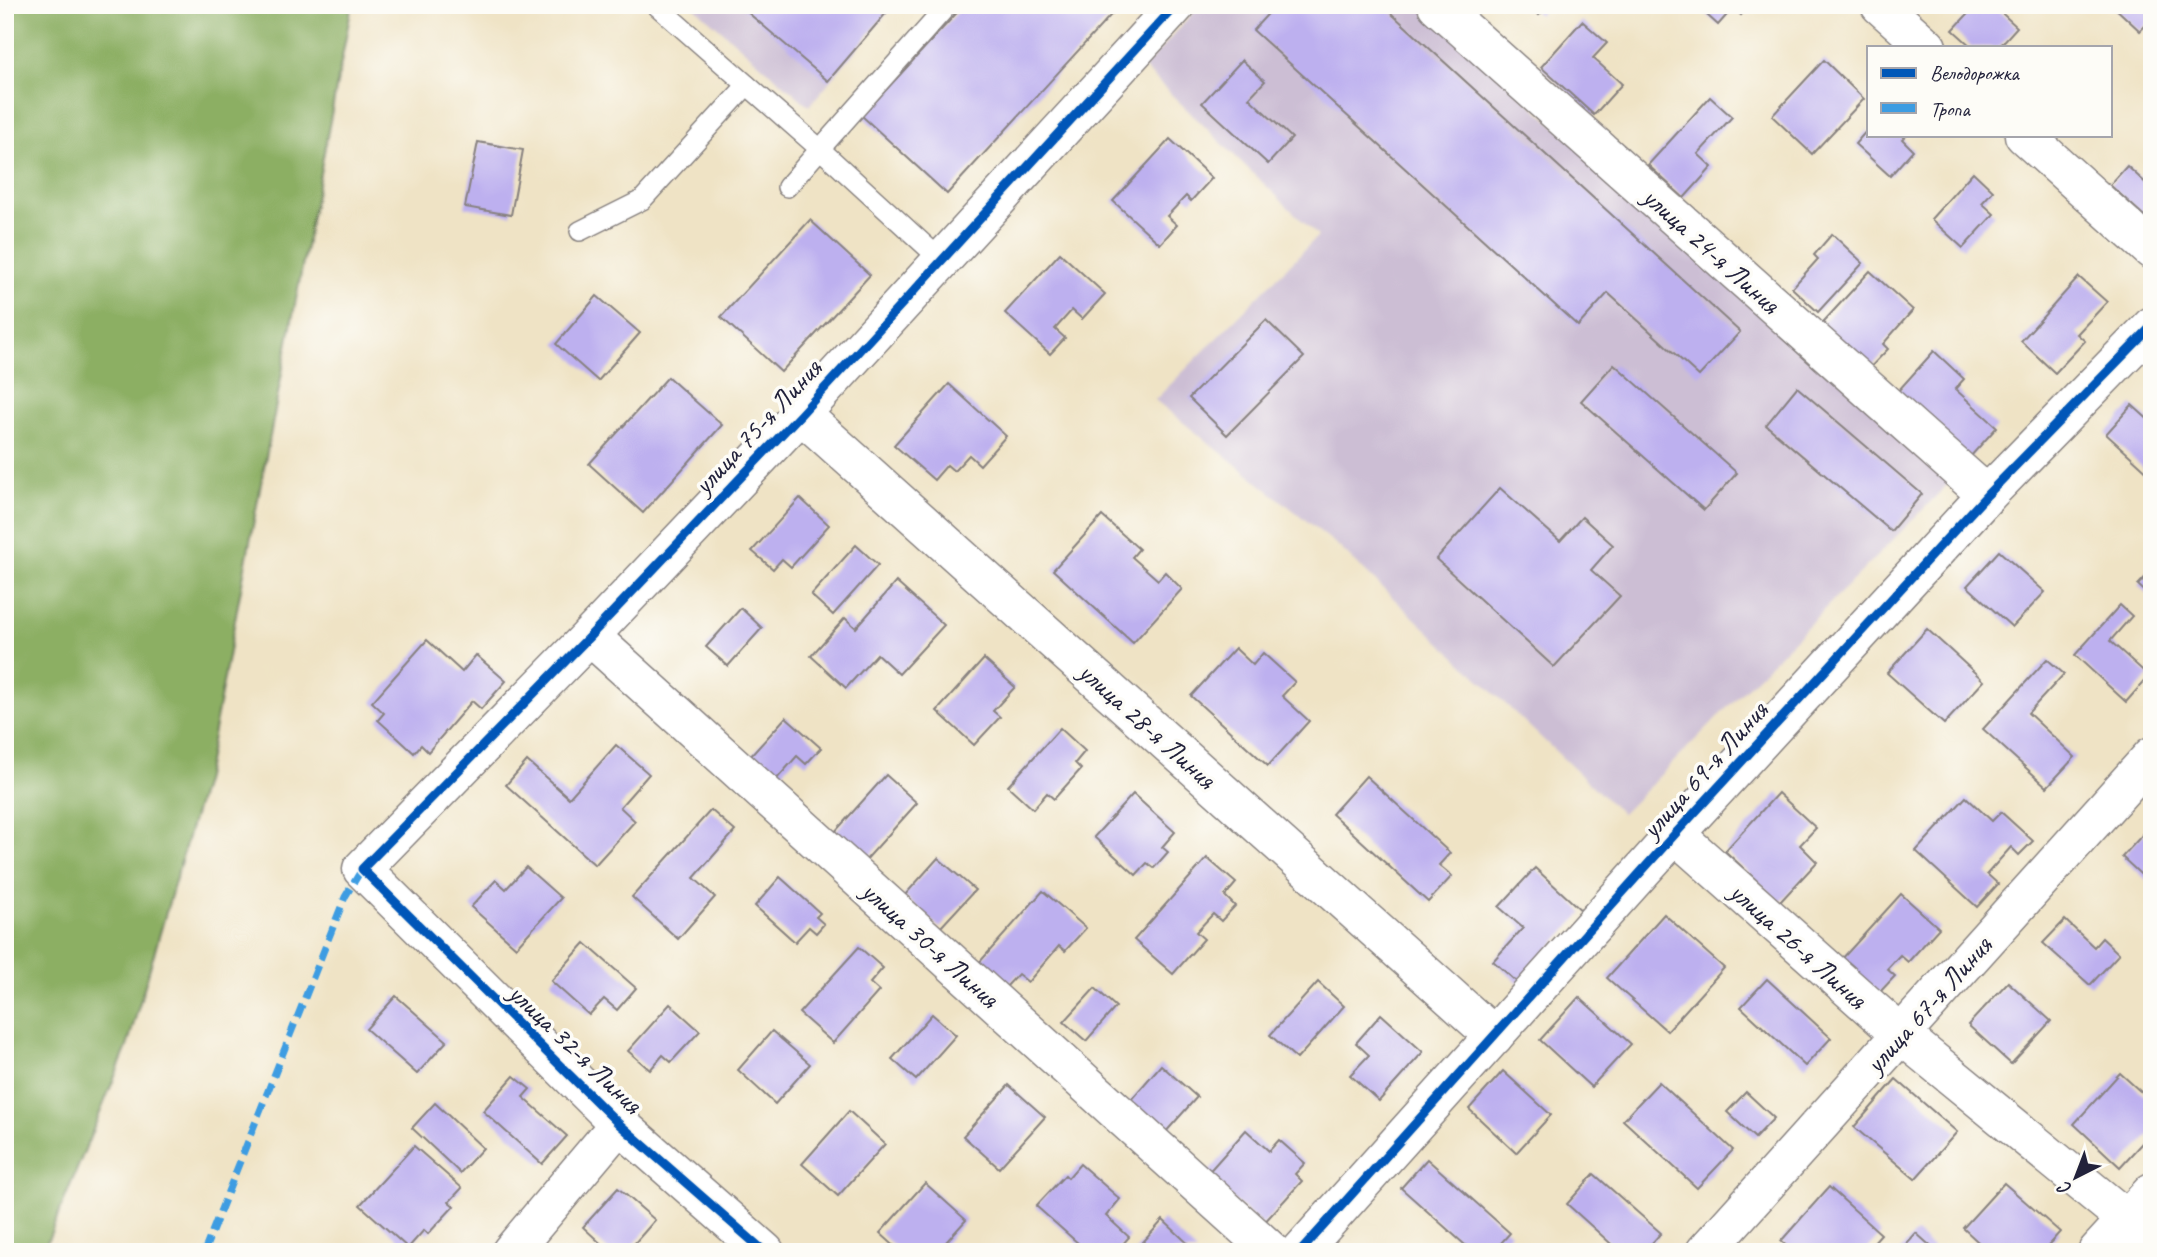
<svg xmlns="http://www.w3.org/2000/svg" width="2157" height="1257" viewBox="0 0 2157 1257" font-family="Caveat,sans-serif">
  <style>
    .industrial { fill: #ccbed4 }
    .forest { fill: #8caf63; stroke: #57684f; stroke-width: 2 }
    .building { fill: #bdb0ef }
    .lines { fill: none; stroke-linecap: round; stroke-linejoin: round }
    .lane-casing { stroke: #888280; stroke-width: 22 }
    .street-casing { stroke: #888280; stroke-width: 41 }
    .lane { stroke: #fff; stroke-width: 19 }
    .street { stroke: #fff; stroke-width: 38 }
    .quiet { stroke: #3c9ce2; stroke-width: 7; stroke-dasharray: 14 7; stroke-linecap: butt }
    .cycleway-casing { stroke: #fdfcf7; stroke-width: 13 }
    .cycleway { stroke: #0057b8; stroke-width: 9 }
    .labels { text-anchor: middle; stroke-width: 7; stroke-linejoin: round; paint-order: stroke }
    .street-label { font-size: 28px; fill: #22223b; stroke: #fdfcf7 }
  </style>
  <rect width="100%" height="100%" fill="#fdfcf7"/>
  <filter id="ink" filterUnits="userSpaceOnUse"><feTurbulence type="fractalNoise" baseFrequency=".0143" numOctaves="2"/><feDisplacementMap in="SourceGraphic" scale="14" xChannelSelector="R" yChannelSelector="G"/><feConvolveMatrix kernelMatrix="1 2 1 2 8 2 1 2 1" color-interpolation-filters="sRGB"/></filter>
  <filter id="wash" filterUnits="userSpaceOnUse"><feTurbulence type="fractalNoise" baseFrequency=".00686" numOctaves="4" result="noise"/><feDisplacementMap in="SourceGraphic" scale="28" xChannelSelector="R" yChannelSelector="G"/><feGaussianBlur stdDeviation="1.57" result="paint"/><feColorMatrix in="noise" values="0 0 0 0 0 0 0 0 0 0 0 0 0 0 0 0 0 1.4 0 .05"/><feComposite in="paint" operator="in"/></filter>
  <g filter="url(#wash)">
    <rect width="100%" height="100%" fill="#efe3c5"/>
    <!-- industrial -->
    <g class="industrial">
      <polygon points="692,5 894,5 809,106"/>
      <polygon points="1200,5 1419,5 1953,479 1622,814 1337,545 1155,400 1318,236 1144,68"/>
    </g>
    <!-- forest -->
    <polygon class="forest" points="5,5 352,5 205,778 127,1047 43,1252 5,1252"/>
    <g id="blocks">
      <!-- building -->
      <g class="building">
        <polygon points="739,5 893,5 828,81"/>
        <polygon points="964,5 1120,5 947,194 862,116"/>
        <polygon points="1276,5 1382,5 1740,332 1699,376 1608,293 1578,326 1253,30"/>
        <polygon points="1529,5 1548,5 1539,15"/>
        <polygon points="1696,5 1750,5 1741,15 1733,8 1718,25"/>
        <polygon points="1976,5 1993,5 2017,27 1999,47 1972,47 1953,30"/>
        <polygon points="2112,5 2152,5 2152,27 2148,23 2140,31"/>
        <polygon points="1582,21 1607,43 1593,58 1622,84 1594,115 1541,67"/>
        <polygon points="1242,60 1265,81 1249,98 1292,138 1268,164 1202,103"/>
        <polygon points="1824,60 1864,99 1812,154 1772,116"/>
        <polygon points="1710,97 1732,117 1698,154 1712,167 1684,198 1648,165"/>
        <polygon points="1868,129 1868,135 1906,135 1902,139 1913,150 1890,176 1855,144"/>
        <polygon points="1170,139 1212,178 1191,201 1186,196 1167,216 1177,225 1160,244 1113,201"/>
        <polygon points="478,142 523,150 511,215 465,207"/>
        <polygon points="2127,166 2149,186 2152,183 2152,223 2110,185"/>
        <polygon points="1973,172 1993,191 1982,203 1994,214 1963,248 1931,219"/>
        <polygon points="810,220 870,275 781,372 721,317"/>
        <polygon points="1832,234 1863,263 1818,312 1792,288 1818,259 1814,255"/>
        <polygon points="1060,253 1105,294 1082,319 1072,310 1055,329 1065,338 1050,354 1005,313"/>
        <polygon points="1870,271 1913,310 1883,344 1888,349 1862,376 1814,332"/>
        <polygon points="2079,277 2107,302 2077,334 2085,341 2055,373 2021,341"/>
        <polygon points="597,296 640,333 598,381 556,344"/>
        <polygon points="1266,320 1304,357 1227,435 1189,398"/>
        <polygon points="1934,351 1964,379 1955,389 1997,427 1961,467 1889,401"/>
        <polygon points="1614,364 1737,473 1704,510 1581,401"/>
        <polygon points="668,377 722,425 643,513 589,464"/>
        <polygon points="949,384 1006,436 980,465 969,455 954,471 947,465 934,480 894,445"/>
        <polygon points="1797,387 1922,494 1891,531 1766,425"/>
        <polygon points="2132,405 2152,423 2152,476 2106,434"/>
        <polygon points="1500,488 1560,541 1582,517 1613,545 1591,570 1620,596 1554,667 1436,559"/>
        <polygon points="800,498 829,525 791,567 782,559 773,569 752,551"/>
        <polygon points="1102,516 1139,549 1132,557 1158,580 1165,572 1182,589 1133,643 1053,570"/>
        <polygon points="856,545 878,565 833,615 811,595"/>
        <polygon points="1999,551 2045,592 2012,627 1967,586"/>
        <polygon points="2152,570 2152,598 2138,585"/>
        <polygon points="896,582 944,625 899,674 877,654 846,688 811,656 845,618 856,628"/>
        <polygon points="2120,605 2132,616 2110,641 2149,676 2126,702 2075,655"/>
        <polygon points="741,608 762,628 728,666 706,647"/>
        <polygon points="1927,629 1984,681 1944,724 1887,673"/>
        <polygon points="427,640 462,672 476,655 506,681 481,709 472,701 428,752 421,745 414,753 378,720 384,713 372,702"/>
        <polygon points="1235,648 1253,665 1263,653 1295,682 1282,696 1309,721 1268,766 1191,696"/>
        <polygon points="984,659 1015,687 993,711 1000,717 974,745 937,711"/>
        <polygon points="2047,659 2064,674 2028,713 2075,757 2047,787 1983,729"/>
        <polygon points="786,717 821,748 806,764 797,756 775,781 749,758"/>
        <polygon points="1060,728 1085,751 1075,763 1081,769 1054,799 1047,793 1033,809 1008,786"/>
        <polygon points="616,745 649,774 620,807 635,821 595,865 506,785 527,761 569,798"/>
        <polygon points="886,775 917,803 864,862 833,834"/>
        <polygon points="1366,776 1450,853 1439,865 1452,876 1428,902 1332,814"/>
        <polygon points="1778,793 1816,828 1800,845 1817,862 1780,902 1725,851"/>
        <polygon points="1133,794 1175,832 1162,847 1168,852 1154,868 1147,863 1136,875 1094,837"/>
        <polygon points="1966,797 1992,821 2001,812 2033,841 2019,855 2011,847 1987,874 1998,884 1977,907 1916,851"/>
        <polygon points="711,810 735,831 694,878 715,897 678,939 632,897"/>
        <polygon points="2146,831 2152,836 2152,885 2122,857"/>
        <polygon points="938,858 975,890 940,928 904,896"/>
        <polygon points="1207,858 1236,883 1225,896 1235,906 1221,921 1213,914 1196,932 1204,939 1173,974 1134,940"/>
        <polygon points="526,867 561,898 516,947 471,907 496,880 506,889"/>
        <polygon points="1535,868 1583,912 1518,983 1493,961 1523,928 1499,907"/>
        <polygon points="780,877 820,913 816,917 824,924 816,933 809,927 795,942 755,906"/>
        <polygon points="1043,891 1086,928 1065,951 1059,946 1028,982 1018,974 1005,988 978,964"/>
        <polygon points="1901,894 1939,928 1908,962 1900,955 1887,969 1895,976 1878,994 1841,960"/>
        <polygon points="1664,914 1724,968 1667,1031 1607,978"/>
        <polygon points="2065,920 2094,947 2102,938 2119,954 2090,985 2043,943"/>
        <polygon points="585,943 636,988 617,1010 604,999 589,1015 551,981"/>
        <polygon points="859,947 883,968 870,983 879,991 833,1043 799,1013"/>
        <polygon points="1767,979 1831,1038 1805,1066 1741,1007"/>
        <polygon points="1318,982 1344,1006 1297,1059 1270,1035"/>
        <polygon points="2008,982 2051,1021 2011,1064 1968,1025"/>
        <polygon points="1095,988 1116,1007 1086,1041 1064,1022"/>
        <polygon points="396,996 447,1041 417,1074 366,1029"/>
        <polygon points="1579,997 1631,1044 1591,1087 1540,1040"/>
        <polygon points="670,1004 700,1031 671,1062 663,1055 650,1070 628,1051"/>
        <polygon points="932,1014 956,1035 916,1080 892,1059"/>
        <polygon points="1381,1014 1423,1052 1379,1101 1350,1075 1369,1055 1356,1043"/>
        <polygon points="772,1031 810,1064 775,1104 738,1070"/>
        <polygon points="1161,1065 1197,1097 1164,1134 1129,1102"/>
        <polygon points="1503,1071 1551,1115 1516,1153 1469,1109"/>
        <polygon points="2120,1073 2152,1102 2152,1132 2120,1167 2074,1124"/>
        <polygon points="514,1076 530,1089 523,1097 567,1136 542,1164 483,1111"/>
        <polygon points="1896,1079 1957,1132 1915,1179 1854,1127"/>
        <polygon points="1659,1082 1733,1150 1697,1188 1623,1120"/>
        <polygon points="1009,1085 1045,1117 999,1168 963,1136"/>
        <polygon points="1746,1092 1774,1118 1755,1138 1727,1112"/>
        <polygon points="435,1103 483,1148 460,1173 412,1128"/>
        <polygon points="849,1111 885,1144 838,1196 802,1164"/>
        <polygon points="1246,1130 1269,1151 1279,1140 1305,1163 1295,1174 1302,1181 1262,1225 1206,1175"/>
        <polygon points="414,1146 462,1188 449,1202 454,1206 428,1234 424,1230 408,1248 360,1205"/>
        <polygon points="1427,1159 1510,1233 1493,1252 1473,1252 1401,1188"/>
        <polygon points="1080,1164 1120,1199 1106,1216 1129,1237 1116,1252 1088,1252 1036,1206 1065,1175 1068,1178"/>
        <polygon points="1594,1174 1661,1233 1644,1252 1620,1252 1567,1204"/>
        <polygon points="925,1183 966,1220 937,1252 901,1252 880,1233"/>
        <polygon points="2004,1183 2060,1232 2042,1252 1989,1252 1963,1228"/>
        <polygon points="1829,1187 1881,1234 1865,1252 1793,1252 1781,1241"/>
        <polygon points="618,1188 655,1220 627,1252 610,1252 583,1227"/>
        <polygon points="1163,1220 1197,1252 1134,1252"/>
        <polygon points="1916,1233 1937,1252 1899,1252"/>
      </g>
    </g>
  </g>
  <g filter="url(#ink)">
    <use href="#blocks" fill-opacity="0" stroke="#888280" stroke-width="2"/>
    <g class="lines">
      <defs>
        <g id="lane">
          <polyline points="656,5 820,149 787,187"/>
          <polyline points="580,231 642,200 747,85"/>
          <polyline points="941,260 820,149 948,5"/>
        </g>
        <g id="street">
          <polyline points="1437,5 1987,495"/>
          <polyline points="1880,5 1927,47"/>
          <polyline points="2024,135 2152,250"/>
          <polyline points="801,414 1494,1036"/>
          <polyline points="590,636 1272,1252"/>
          <polyline points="1675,834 1900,1034 2152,1240"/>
          <polyline points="511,1252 619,1124"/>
          <polyline points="765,1252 619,1124 362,869 590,636 801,414 1176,5"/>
          <polyline points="1300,1252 1675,834 1987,495 2152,326"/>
          <polyline points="1705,1252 2152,756"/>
          <polyline points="2097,1252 2152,1192"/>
        </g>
      </defs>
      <!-- lane casing -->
      <use href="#lane" class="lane-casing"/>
      <!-- street casing -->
      <use href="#street" class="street-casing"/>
      <!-- lane -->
      <use href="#lane" class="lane"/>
      <!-- street -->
      <use href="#street" class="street"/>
      <!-- quiet -->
      <polyline class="quiet" points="204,1252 345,897 362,869"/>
      <defs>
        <g id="cycleway">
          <polyline points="765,1252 619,1124 362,869 590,636 801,414 1176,5"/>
          <polyline points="1300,1252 1675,834 1987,495 2152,326"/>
        </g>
      </defs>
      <!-- cycleway casing -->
      <use href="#cycleway" class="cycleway-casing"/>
      <!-- cycleway -->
      <use href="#cycleway" class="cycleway"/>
    </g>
  </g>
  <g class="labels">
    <!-- street labels -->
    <g class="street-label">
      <text transform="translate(1712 250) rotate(42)" y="10">улица 24-я Линия</text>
      <text transform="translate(757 426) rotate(-47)" y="10">улица 75-я Линия</text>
      <text transform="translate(1148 725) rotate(42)" y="10">улица 28-я Линия</text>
      <text transform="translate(1704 769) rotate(-48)" y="10">улица 69-я Линия</text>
      <text transform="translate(931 944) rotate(42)" y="10">улица 30-я Линия</text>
      <text transform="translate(1799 945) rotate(42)" y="10">улица 26-я Линия</text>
      <text transform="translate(1928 1004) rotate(-48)" y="10">улица 67-я Линия</text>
      <text transform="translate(576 1048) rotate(44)" y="10">улица 32-я Линия</text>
    </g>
  </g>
  <!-- margin -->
  <rect width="2157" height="1257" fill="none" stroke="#fdfcf7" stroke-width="28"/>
  <!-- legend -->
  <rect x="1867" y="46" width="245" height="91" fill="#fdfcf7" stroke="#a5a5ac" stroke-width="2"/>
  <rect x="1881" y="68" width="35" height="10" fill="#0057b8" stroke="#a5a5ac" stroke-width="2"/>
  <text x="1930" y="80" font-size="21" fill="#22223b">Велодорожка</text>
  <rect x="1881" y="103" width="35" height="10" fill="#3c9ce2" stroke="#a5a5ac" stroke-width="2"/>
  <text x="1930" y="116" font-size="21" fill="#22223b">Тропа</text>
  <!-- north arrow -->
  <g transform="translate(2076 1177) rotate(222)" stroke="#fdfcf7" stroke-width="5" paint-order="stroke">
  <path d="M0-5L12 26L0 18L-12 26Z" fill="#22223b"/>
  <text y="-10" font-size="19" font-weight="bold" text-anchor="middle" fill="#22223b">С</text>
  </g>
</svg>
